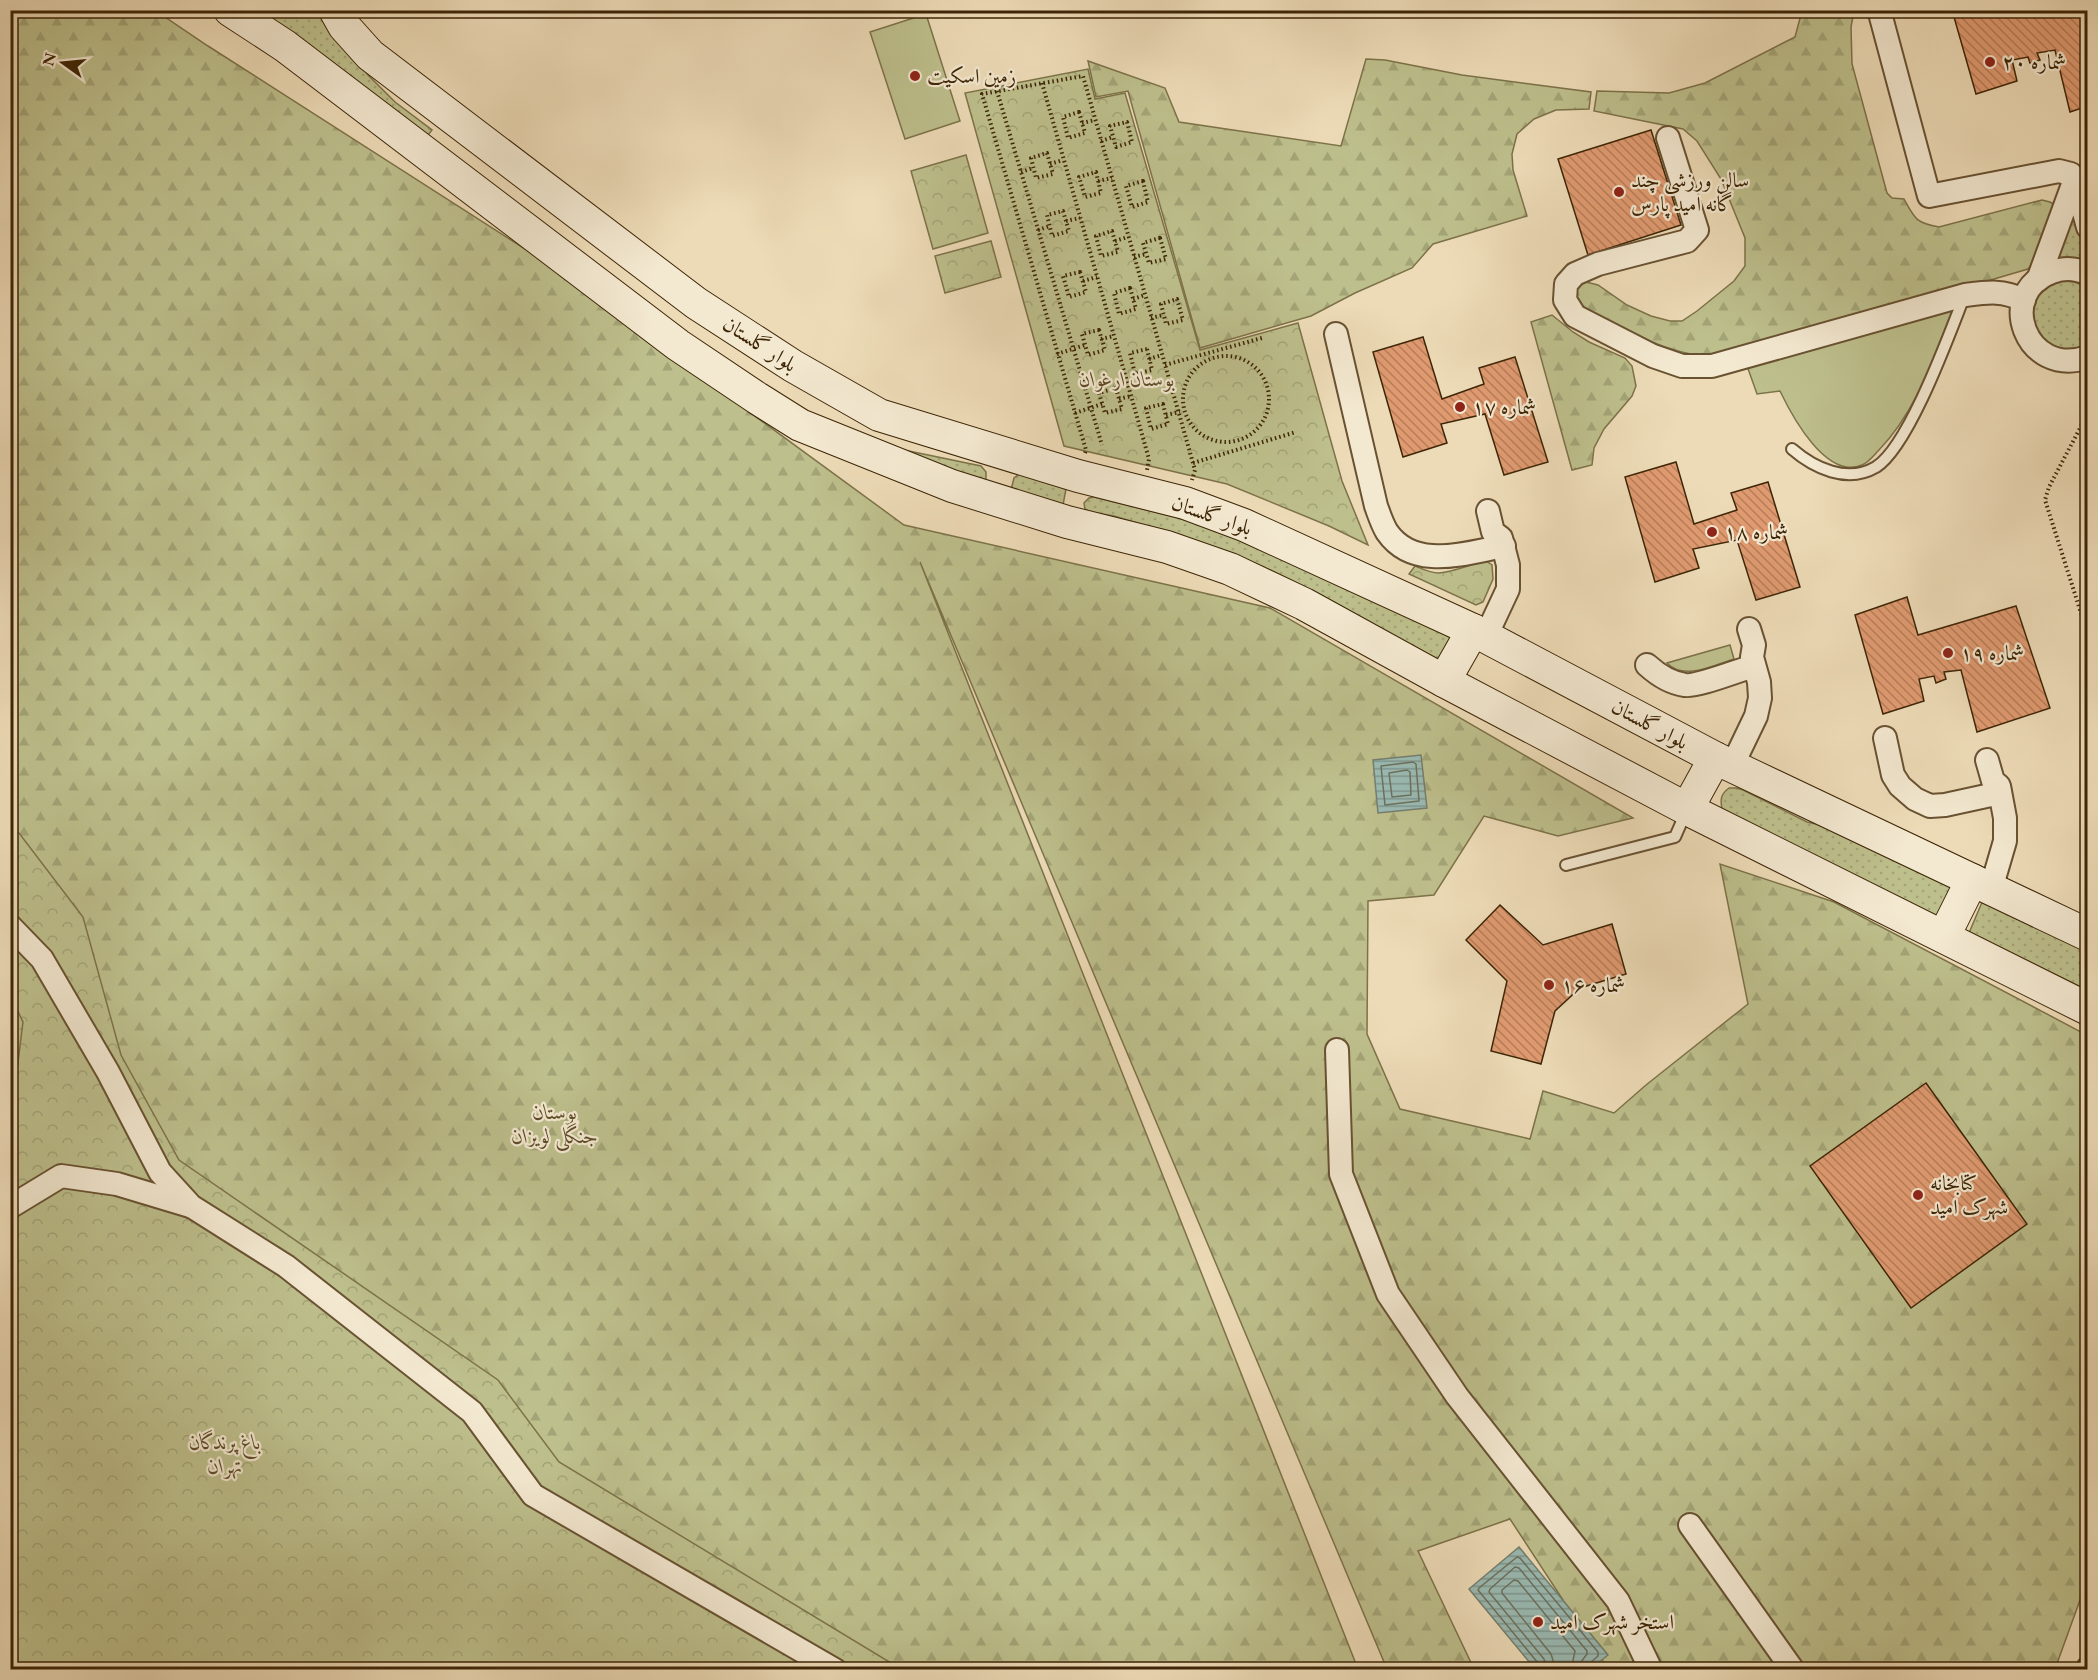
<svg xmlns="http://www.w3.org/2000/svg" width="2098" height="1680" viewBox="0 0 2098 1680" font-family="'EB Garamond',Amiri,serif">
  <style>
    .grass { fill: #bdbf8c; stroke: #7d7249; stroke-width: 1.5 }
    .forest { fill: url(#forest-firs); stroke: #7d7249; stroke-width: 1.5 }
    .park { fill: url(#park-crowns); stroke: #7d7249; stroke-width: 1.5 }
    .garden { fill: url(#garden-dots); stroke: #7d7249; stroke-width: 1.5 }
    .water { fill: url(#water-rules); stroke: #757e6e; stroke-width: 1.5 }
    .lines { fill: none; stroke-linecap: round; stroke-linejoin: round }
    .shore { stroke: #6c705c; stroke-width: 1.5 }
    .building { fill: url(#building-back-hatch); stroke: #3d2506; stroke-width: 1.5 }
    .lane-casing { stroke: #695232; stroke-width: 14 }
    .street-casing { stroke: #695232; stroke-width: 26 }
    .secondary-casing { stroke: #3d2506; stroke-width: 34 }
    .path { stroke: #3d2506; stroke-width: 4; stroke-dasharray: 1.5 3; stroke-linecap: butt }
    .lane { stroke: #f3e8d0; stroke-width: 10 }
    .street { stroke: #f3e8d0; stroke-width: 22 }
    .secondary { stroke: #f3e8d0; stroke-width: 32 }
    .poi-dot { fill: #8f2418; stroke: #f3e8d0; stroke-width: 2 }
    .labels { text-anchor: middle; stroke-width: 4.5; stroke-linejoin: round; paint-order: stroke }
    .poi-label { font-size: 21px; fill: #3d2506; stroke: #f3e8d0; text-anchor: start }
    .street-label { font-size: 21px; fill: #3d2506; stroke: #f3e8d0 }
    .park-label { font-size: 21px; font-style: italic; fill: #5d4c28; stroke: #f3e8d0 }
  </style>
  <defs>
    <pattern id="forest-firs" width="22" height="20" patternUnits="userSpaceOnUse" patternTransform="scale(1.5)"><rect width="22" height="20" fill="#bdbf8c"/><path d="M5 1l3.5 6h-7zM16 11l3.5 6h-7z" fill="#a3a477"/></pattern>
    <pattern id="park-crowns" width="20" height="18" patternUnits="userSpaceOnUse" patternTransform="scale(1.5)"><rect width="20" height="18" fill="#bdbf8c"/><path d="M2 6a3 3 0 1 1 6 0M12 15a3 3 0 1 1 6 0" fill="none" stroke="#a3a477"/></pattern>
    <pattern id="garden-dots" width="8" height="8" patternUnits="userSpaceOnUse" patternTransform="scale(1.5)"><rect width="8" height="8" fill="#bdbf8c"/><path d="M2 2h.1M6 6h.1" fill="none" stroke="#a3a477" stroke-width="1.8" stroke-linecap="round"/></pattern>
    <pattern id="water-rules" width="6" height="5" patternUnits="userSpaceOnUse" patternTransform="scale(1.5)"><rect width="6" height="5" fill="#9abab3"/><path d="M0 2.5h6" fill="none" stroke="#7f9790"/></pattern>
    <pattern id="building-back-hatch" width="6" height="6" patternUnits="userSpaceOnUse" patternTransform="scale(1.5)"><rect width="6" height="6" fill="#e09a70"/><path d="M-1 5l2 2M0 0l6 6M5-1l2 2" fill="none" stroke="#b77d5a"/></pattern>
  </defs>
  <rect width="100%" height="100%" fill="#eddbb7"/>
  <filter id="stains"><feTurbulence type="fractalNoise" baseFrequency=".00333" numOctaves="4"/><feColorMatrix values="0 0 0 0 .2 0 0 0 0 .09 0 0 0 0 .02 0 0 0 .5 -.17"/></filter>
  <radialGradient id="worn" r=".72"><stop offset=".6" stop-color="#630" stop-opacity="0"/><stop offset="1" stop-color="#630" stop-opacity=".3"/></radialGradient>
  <!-- grass -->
  <g class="grass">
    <polygon points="926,14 960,121 905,139 870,32"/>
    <path d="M 1958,300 C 1936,351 1918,410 1879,450 C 1874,455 1869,462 1862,465 C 1826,480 1792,416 1780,391 L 1757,394 L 1746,363 Z"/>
    <path d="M 1730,645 L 1734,659 C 1714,665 1684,681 1667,663 Z"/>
  </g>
  <!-- forest -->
  <g class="forest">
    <polygon points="11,11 156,11 208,46 533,254 904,525 1270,608 1633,818 1558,836 1484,816 1434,895 1368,901 1367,1034 1400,1109 1530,1139 1543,1091 1614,1113 1646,1085 1748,1004 1720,864 1834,902 2083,1033 2087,1037 2088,1578 2055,1669 1608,1669 1510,1519 1418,1551 1474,1669 1387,1669 920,562 1358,1669 11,1670"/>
    <path d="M 1802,11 L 1854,11 L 1851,27 L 1852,64 L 1887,193 L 1892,198 L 1904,199 C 1915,219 1916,223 1939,227 L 2042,200 L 2050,202 L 2057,206 L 2035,261 L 2028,269 L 1936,296 L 1710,357 C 1659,352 1619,326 1575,302 L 1578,283 L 1586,282 L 1598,285 L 1627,305 L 1651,316 L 1670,321 L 1682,321 L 1697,311 L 1734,281 L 1745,266 L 1745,238 L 1721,179 L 1697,141 L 1683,129 L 1594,111 L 1597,91 L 1669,93 L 1705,83 L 1795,37 Z"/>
    <polygon points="1366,59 1385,60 1462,75 1591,92 1589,109 1556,110 1534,119 1517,134 1512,154 1513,170 1527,216 1433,244 1412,268 1355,293 1311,316 1200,348 1128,91 1096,97 1088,61 1165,88 1179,122 1341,146"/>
    <polygon points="1552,315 1573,332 1589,342 1625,358 1632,366 1636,386 1632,396 1604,429 1594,448 1592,465 1572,470 1531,322"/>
  </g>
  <!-- park -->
  <g class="park">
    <polygon points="1088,69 1095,99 1125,93 1200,350 1298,323 1342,481 1368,545 1329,526 1227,484 1064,446 965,93"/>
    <polygon points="966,155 988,233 933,249 911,171"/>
    <polygon points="991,241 1001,277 945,293 935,256"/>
    <path d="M 1486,561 L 1492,565 L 1493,579 L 1483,602 L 1476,605 L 1409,574 L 1415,566 C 1422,569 1431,573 1439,573 C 1455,572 1470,564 1486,561 Z"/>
    <polygon points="10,826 19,833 83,917 121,1055 179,1160 498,1380 559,1462 901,1669 11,1669"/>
  </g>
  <!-- garden -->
  <g class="garden">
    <polygon points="251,11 321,11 368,75 395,102 432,130 424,140"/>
    <polygon points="2076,197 2087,233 2087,267 2044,268"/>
    <polygon points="2062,279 2074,280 2087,287 2087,343 2076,349 2065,350 2053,348 2043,342 2032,322 2035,299 2041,289"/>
    <polygon points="904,450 981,466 986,472 986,478 983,487"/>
    <polygon points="1021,473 1066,489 1063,505 1010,494 1014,478"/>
    <polygon points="1094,497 1198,523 1276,554 1452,638 1438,662 1174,534 1114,516 1090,512 1085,509 1084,503 1089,498"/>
    <path d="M 1729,788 L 1737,788 L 1743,790 L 1807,822 L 1843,830 L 1956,886 L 1939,920 L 1722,809 C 1720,799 1721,794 1729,788 Z"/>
    <polygon points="1983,900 2087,950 2087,990 1969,933"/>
    <polygon points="11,997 23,1022 11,1119 10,997"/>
  </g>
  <!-- water -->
  <g class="water">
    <polygon points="1421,755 1427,808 1378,813 1373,760"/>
    <polygon points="1519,1547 1608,1655 1590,1669 1535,1669 1469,1589"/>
  </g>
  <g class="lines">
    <!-- shore -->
    <g class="shore">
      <polygon points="1413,762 1416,764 1419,801 1385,805 1381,766"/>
      <polygon points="1407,770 1410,772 1411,795 1392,797 1389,773"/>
      <polyline points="1539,1670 1538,1663 1478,1590 1479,1588 1517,1557 1520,1558 1598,1652 1598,1656 1589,1664 1587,1670"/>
      <polyline points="1547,1670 1544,1659 1489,1592 1490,1589 1515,1567 1519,1568 1587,1651 1587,1654 1581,1662 1580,1670"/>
      <polyline points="1556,1670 1551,1654 1502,1593 1502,1590 1514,1580 1518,1581 1575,1651 1571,1670"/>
    </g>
  </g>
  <!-- building -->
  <g class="building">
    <polygon points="1952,10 2010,10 2011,15 2027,10 2088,10 2088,106 2070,112 2055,50 2037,53 2040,60 2030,63 2028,57 2012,60 2017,81 1976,94"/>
    <polygon points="1651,130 1681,225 1588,255 1558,159"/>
    <polygon points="1423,337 1442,399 1484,384 1479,368 1515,357 1548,462 1504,475 1485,414 1441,424 1447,443 1403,457 1373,352"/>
    <polygon points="1676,462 1694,524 1737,510 1731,493 1768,482 1800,587 1756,600 1737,540 1693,549 1699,568 1655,582 1625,477"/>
    <polygon points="1907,597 1918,635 2016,606 2050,708 1977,732 1961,670 1944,672 1946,679 1936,683 1934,676 1919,679 1924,701 1883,714 1855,615"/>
    <polygon points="1500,905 1543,945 1612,924 1626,974 1580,988 1555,1011 1541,1064 1491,1051 1507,981 1466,940"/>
    <polygon points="1926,1083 2027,1224 1911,1308 1810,1166"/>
  </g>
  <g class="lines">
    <defs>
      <g id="lane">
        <path d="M 1792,449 C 1814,468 1847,484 1876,467 C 1909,446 1949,335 1964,297"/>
        <polyline points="1566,865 1675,837 1686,812"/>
      </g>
      <g id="street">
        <polyline points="1881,17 1929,196 2059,171 2071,174 2075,179"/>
        <path d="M 1668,138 L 1697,230 L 1687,241 L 1598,264 L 1575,274 L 1566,284 L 1565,300 L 1575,316 L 1653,356 L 1682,366 L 1712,366 L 1965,295 C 1989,292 2002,290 2024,300"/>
        <path d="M 2088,274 C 2076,268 2063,268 2052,272 C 1995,292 2025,379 2088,357"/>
        <polyline points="2038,280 2075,179 2088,227"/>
        <path d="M 1336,334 L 1376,506 C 1379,514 1382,524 1387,532 C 1414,571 1465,553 1504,546"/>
        <polyline points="1486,636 1508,589 1508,565 1501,538 1493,532 1488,511"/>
        <path d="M 1647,665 C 1658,675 1670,683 1685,685 C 1697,687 1739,670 1754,666"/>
        <polyline points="1885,738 1893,775 1900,786 1915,799 1930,806 1945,805 2000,793"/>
        <polyline points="1987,760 1993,781 1999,786 2005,818 2005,841 1991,889"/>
        <polyline points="1732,766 1756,716 1760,698 1759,682 1752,657 1754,645 1749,629"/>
        <polyline points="10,926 42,959 108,1072 160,1172 191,1206 286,1266 472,1412 533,1495 835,1670"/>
        <polyline points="1337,1050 1341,1174 1388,1294 1457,1396 1618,1601 1651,1670"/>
        <polyline points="10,1207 61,1176 117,1184 190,1206"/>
        <polyline points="1690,1525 1793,1670"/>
        <polyline points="2087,1670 2088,1668"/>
      </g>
      <g id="secondary">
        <polyline points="230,10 285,46 678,345 757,398 800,425 952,486 1067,522 1167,547 1230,569 1304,604 1444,681 1687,809 2088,1009"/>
        <polyline points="335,10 344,26 370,55 696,303 793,366 879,415 1078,476 1185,503 1244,525 1473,630 1715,758 2088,935"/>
        <polyline points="1444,681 1473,630"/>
        <polyline points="1687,809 1715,758"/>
        <polyline points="1944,936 1972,880"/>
      </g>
    </defs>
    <!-- lane casing -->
    <use href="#lane" class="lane-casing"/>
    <!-- street casing -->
    <use href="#street" class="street-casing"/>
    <!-- secondary casing -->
    <use href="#secondary" class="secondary-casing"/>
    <!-- path -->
    <g class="path">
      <polyline points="1042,83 1149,459 1147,470"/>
      <polyline points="997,91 1102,445"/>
      <polygon points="1079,112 1085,133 1068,138 1063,117"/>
      <polygon points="1127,122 1132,142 1116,147 1110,126"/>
      <polyline points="1082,123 1095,120"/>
      <polyline points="1101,141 1113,137"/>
      <polygon points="1047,153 1053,174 1036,178 1031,158"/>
      <polyline points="1050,164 1063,160"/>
      <polyline points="1021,172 1033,168"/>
      <polygon points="1096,172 1101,193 1085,197 1079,177"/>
      <polyline points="1098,181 1112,178"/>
      <polygon points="1143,181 1148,202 1132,207 1126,186"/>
      <polygon points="1063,211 1069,231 1052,236 1047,215"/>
      <polyline points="1066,221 1080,218"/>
      <polyline points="1038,230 1050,226"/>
      <polygon points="1112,231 1118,252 1101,256 1096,236"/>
      <polygon points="1160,238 1166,259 1149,263 1143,243"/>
      <polyline points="1115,241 1128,237"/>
      <polyline points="1134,257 1146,254"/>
      <polygon points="1080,272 1086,292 1069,297 1063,276"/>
      <polyline points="1083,281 1097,277"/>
      <polygon points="1130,288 1136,309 1119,314 1114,293"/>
      <polyline points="1133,299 1145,295"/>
      <polygon points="1177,299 1183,320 1166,324 1161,304"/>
      <polyline points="1151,318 1163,315"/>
      <polygon points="1099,330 1105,350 1088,355 1082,334"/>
      <polyline points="1101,339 1114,336"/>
      <polygon points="1147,349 1152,370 1135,374 1130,353"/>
      <polyline points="1057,354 1085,345"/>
      <circle cx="1226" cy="399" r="43"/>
      <polyline points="1149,359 1162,355"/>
      <polyline points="1165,365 1262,338"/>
      <polygon points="1116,388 1122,409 1105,413 1099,393"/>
      <polyline points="1119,399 1131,396"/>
      <polygon points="1163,404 1168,424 1151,429 1146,408"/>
      <polyline points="1075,413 1102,404"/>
      <polyline points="2088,413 2049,487 2045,500 2088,635"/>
      <polyline points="1166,415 1180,412"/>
      <polyline points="1085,453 1086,450 982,94 1083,76 1195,470 1192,480"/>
      <polyline points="1193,463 1296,432"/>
      <polyline points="2082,470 2088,473"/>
    </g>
    <!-- lane -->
    <use href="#lane" class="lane"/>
    <!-- street -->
    <use href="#street" class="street"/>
    <!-- secondary -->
    <use href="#secondary" class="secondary"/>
  </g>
  <!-- markers -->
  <g class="poi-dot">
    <circle cx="1990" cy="62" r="6"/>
    <circle cx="915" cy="76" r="6"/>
    <circle cx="1619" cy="192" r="6"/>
    <circle cx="1460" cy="407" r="6"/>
    <circle cx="1712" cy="532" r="6"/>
    <circle cx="1948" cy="653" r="6"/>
    <circle cx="1549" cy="985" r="6"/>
    <circle cx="1918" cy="1195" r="6"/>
    <circle cx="1538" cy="1622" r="6"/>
  </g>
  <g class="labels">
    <!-- poi labels -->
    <g class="poi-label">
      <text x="2002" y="69">شماره ۲۰</text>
      <text x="927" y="83">زمین اسکیت</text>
      <text x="1631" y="187">سالن ورزشی چند<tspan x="1631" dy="24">گانه امید پارس</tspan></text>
      <text x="1472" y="414">شماره ۱۷</text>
      <text x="1724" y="539">شماره ۱۸</text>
      <text x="1960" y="660">شماره ۱۹</text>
      <text x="1561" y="992">شماره ۱۶</text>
      <text x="1930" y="1190">کتابخانه<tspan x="1930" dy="24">شهرک امید</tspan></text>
      <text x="1550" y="1629">استخر شهرک امید</text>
    </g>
    <!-- street labels -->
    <g class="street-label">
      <text transform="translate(760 344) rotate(33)" y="7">بلوار گلستان</text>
      <text transform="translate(1212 515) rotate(19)" y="7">بلوار گلستان</text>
      <text transform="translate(1650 724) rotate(28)" y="7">بلوار گلستان</text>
    </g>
    <!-- park labels -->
    <g class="park-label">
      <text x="1127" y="386">بوستان ارغوان</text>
      <text x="555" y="1119">بوستان<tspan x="555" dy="24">جنگلی لویزان</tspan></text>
      <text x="225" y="1449">باغ پرندگان<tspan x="225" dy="24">تهران</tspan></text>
    </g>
  </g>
  <!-- margin -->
  <rect width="2098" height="1680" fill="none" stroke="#eddbb7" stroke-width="36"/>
  <rect x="12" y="12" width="2074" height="1656" fill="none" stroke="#3d2506" stroke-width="3"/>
  <rect x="18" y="18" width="2062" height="1644" fill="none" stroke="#3d2506" stroke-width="1.5"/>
  <!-- north arrow -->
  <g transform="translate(63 63) rotate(285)" stroke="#f3e8d0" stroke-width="4.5" paint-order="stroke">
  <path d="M0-4.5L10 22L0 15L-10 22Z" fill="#3d2506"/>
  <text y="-9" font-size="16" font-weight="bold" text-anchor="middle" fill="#3d2506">N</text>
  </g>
  <rect width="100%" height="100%" filter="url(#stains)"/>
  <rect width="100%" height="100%" fill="url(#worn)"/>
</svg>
